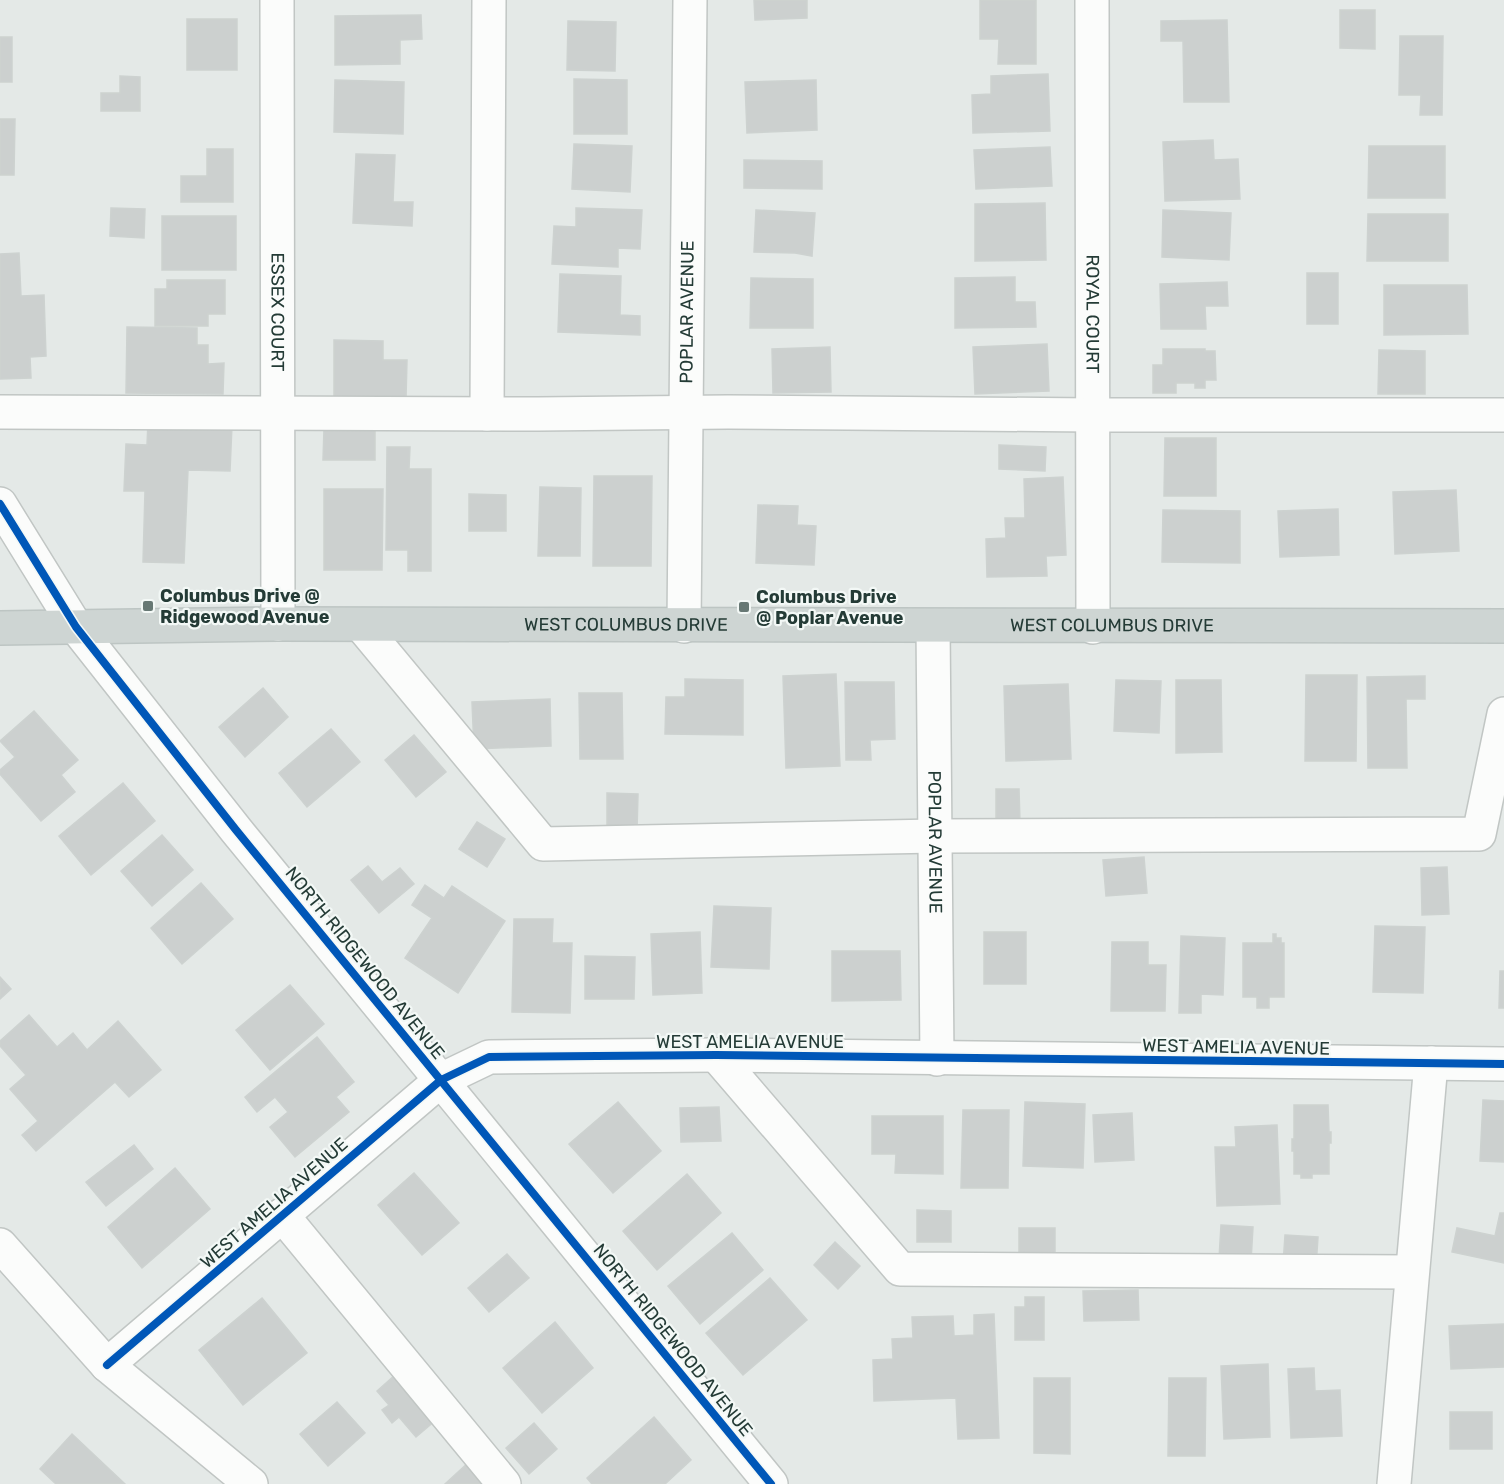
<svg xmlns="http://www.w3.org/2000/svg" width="1504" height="1484" viewBox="0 0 1504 1484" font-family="Rubik,sans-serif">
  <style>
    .building { fill: #ccd0cf; stroke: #cdd2d0; stroke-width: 1.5 }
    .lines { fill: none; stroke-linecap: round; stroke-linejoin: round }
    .minor-casing { stroke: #c1c6c4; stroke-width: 36 }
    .major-casing { stroke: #bdc5c3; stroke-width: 36 }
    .minor { stroke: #fbfcfb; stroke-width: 33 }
    .major { stroke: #ced5d3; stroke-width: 33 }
    .cycleway-casing { stroke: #f3f8f6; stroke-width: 11 }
    .cycleway { stroke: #0057b8; stroke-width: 8 }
    .poi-dot { fill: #677874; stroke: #f3f8f6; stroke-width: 2 }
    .labels { text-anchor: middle; stroke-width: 4.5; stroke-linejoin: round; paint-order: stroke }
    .street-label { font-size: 18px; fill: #243b36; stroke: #f3f8f6 }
    .poi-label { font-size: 18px; font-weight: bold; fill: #243b36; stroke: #f3f8f6; text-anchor: start }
  </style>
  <rect width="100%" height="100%" fill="#e4e9e7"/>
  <!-- building -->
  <g class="building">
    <polygon points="754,0 807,0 807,18 755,20"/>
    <polygon points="980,0 1036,0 1036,64 998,64 999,39 980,39"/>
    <polygon points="1340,10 1375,10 1375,49 1340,48"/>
    <polygon points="421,15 422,39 400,40 400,64 335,65 335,16"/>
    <rect x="187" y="19" width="50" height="51"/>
    <polygon points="1227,20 1229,102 1184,102 1183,41 1161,41 1161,21"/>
    <polygon points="568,21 616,22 615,71 567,70"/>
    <polygon points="1400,36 1443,36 1442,115 1420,115 1421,95 1399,95"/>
    <rect x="0" y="37" width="12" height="45"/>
    <polygon points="1048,74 1050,131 973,133 972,95 991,94 991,76"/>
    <polygon points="120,76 140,77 140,111 101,111 101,93 120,93"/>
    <polygon points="574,79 627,80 627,134 574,134"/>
    <polygon points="335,80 404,82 403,134 334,132"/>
    <polygon points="816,80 817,130 747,133 745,82"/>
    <polygon points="0,119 15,119 14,175 0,175"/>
    <polygon points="1213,140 1214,160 1238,159 1240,199 1165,201 1163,142"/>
    <polygon points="574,144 632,146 630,192 572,189"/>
    <polygon points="1369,146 1445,146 1445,198 1368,198"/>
    <polygon points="1050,147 1052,186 976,189 974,150"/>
    <polygon points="207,149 233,149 233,202 181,202 181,176 207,176"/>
    <polygon points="356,154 395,155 393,202 413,202 412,226 353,223"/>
    <polygon points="744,160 822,161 822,189 744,188"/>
    <polygon points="1045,203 1046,260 975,261 975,204"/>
    <polygon points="111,208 145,209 144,238 110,236"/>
    <polygon points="576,208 642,210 640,249 618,248 618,267 552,264 554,226 576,227"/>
    <polygon points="756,210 815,213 812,256 795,253 754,252"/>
    <polygon points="1163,210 1231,213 1229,260 1162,257"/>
    <polygon points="1368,214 1448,214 1448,261 1367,261"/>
    <rect x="162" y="216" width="74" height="54"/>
    <polygon points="19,253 21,296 44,295 46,356 30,357 31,378 0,379 0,254"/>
    <rect x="1307" y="273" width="31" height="51"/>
    <polygon points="560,274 621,276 620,315 640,316 640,335 558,332"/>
    <polygon points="1015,277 1015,302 1035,302 1036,327 955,328 955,278"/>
    <polygon points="751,278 813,279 813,328 750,328"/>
    <polygon points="167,280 225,280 225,314 208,314 208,326 155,326 155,289 167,289"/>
    <polygon points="1227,282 1228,306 1205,306 1206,329 1161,329 1160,284"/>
    <polygon points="1384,285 1467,285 1468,334 1384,335"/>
    <polygon points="127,327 197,328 197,345 208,345 208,364 224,363 223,394 126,393"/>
    <polygon points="334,340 383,341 383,360 407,360 406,398 334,397"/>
    <polygon points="1047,344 1049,391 975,394 973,347"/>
    <polygon points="830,347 831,392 773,393 772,349"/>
    <polygon points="1163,349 1205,349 1205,351 1215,351 1216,380 1205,380 1205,388 1195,388 1195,383 1176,383 1176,393 1153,393 1153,365 1163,365"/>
    <polygon points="1379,350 1425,351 1425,394 1378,394"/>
    <polygon points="148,422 232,425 230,471 188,470 184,563 143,562 145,491 124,491 126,444 147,445"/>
    <polygon points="324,429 375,429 375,460 323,460"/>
    <polygon points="1165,438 1216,438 1216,496 1164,496"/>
    <polygon points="999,445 1046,447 1045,471 999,469"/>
    <polygon points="387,447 410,447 409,469 431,469 431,571 408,571 408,550 386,550"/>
    <polygon points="594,476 652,476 651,566 593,566"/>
    <polygon points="1063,477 1066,555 1046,556 1047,576 987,577 986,539 1006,538 1005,518 1025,518 1024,479"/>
    <polygon points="540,487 581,488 580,556 538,556"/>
    <polygon points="324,489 383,489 382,570 324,570"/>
    <polygon points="1456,490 1459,551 1395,554 1393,492"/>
    <polygon points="469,494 506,495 506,531 469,531"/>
    <polygon points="758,505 798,506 797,525 816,526 814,565 756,563"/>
    <polygon points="1338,509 1339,555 1280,557 1278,511"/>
    <polygon points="1163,510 1240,511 1240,563 1162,562"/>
    <polygon points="836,674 840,766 786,768 783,676"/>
    <polygon points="1306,675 1357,675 1356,761 1305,761"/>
    <polygon points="1425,676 1425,699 1406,699 1407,768 1368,768 1367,677"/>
    <polygon points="685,679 743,680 743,735 665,734 666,697 685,697"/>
    <polygon points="1116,680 1161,681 1159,733 1114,731"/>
    <polygon points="1176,680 1221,680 1222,752 1176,753"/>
    <polygon points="845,682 894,682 895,739 870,740 871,760 846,760"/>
    <polygon points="1068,684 1071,759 1006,761 1004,686"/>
    <polygon points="263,688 288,717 245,757 219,727"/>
    <polygon points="579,693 622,693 623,759 580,759"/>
    <polygon points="550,699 551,746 474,749 472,702"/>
    <polygon points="34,711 78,760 61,775 75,792 41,821 0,774 0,770 15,757 0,741"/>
    <polygon points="331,729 360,762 307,807 279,773"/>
    <polygon points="414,735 446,772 416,797 385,760"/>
    <polygon points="123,783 155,821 91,875 59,836"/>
    <polygon points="996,789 1019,789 1020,823 996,823"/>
    <polygon points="607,793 638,794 637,830 607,830"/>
    <polygon points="477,822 505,839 487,867 459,849"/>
    <polygon points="162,835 193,870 152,906 121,871"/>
    <polygon points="1144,857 1147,893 1106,896 1103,860"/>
    <polygon points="368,866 382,882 400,868 414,884 379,913 351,880"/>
    <polygon points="1447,867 1449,914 1422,915 1421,868"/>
    <polygon points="201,883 233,919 182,964 151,928"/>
    <polygon points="425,885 444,898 452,886 505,921 458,993 405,958 432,918 412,905"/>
    <polygon points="714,906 771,908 769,969 711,967"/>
    <polygon points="514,919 553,919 552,943 572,943 570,1013 512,1012"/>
    <polygon points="1375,926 1425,927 1423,993 1373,992"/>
    <polygon points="700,932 702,993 653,995 651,934"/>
    <rect x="984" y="932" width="42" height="52"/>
    <polygon points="1273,934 1276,934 1276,938 1281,938 1281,943 1284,943 1284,997 1269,997 1269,1008 1257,1008 1257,997 1243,997 1243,943 1273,943"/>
    <polygon points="1181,936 1225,938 1223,995 1201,994 1201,1013 1179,1013"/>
    <polygon points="1112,942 1148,942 1148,965 1166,965 1165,1011 1111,1011"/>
    <polygon points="832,951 900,951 901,1000 832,1001"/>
    <polygon points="585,956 635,957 634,999 585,999"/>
    <polygon points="1500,971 1504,971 1504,1008 1499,1008"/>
    <polygon points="0,977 11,989 0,999"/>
    <polygon points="290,985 324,1024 270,1070 236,1030"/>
    <polygon points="29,1015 57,1047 73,1033 87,1050 118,1021 161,1070 129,1097 115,1082 36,1151 22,1135 38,1121 10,1089 26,1075 0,1046 0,1041"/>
    <polygon points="317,1037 354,1082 336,1097 349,1112 295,1157 270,1127 288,1112 275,1097 257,1112 245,1097"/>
    <polygon points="1483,1100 1504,1101 1504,1162 1480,1161"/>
    <polygon points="618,1102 661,1151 613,1193 569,1144"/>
    <polygon points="1025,1102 1085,1104 1083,1168 1023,1166"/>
    <polygon points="1294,1105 1328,1105 1329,1132 1331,1132 1331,1143 1329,1143 1329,1174 1312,1174 1312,1178 1301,1178 1301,1174 1294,1174 1294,1151 1292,1151 1292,1139 1294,1139"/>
    <polygon points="719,1107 721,1141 681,1142 680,1108"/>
    <polygon points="963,1110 1009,1110 1008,1188 961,1188"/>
    <polygon points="1132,1113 1134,1160 1095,1162 1093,1115"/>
    <polygon points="872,1116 943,1116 943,1174 895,1173 896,1154 872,1154"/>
    <polygon points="1277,1125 1280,1204 1217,1206 1215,1147 1236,1147 1235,1127"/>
    <polygon points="134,1145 153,1169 106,1206 86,1182"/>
    <polygon points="175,1168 210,1209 142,1268 108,1227"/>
    <polygon points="414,1173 459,1223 422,1255 378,1205"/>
    <polygon points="687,1174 721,1213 657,1270 623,1231"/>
    <polygon points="917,1210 951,1211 951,1242 917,1242"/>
    <polygon points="1500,1213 1504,1213 1504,1263 1452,1252 1457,1228 1495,1236"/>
    <polygon points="1221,1225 1253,1227 1251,1261 1219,1259"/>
    <rect x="1019" y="1228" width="36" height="38"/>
    <polygon points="732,1233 763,1270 700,1324 668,1286"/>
    <polygon points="1285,1235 1318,1237 1316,1267 1283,1265"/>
    <polygon points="835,1242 860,1266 838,1289 814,1265"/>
    <polygon points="507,1254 529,1278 489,1312 468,1288"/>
    <polygon points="770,1278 807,1320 743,1375 706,1333"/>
    <polygon points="1138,1290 1139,1320 1084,1321 1083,1291"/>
    <polygon points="1025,1297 1044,1297 1044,1340 1015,1340 1015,1307 1025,1307"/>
    <polygon points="262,1298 307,1353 243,1405 199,1350"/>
    <polygon points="994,1314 999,1438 958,1439 956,1398 874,1401 873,1360 893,1359 892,1339 913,1338 912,1317 953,1316 954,1336 974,1335 974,1315"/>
    <polygon points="555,1322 593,1368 542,1413 503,1368"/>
    <polygon points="1504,1324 1504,1367 1451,1369 1449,1326"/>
    <polygon points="1268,1364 1270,1437 1224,1439 1221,1366"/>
    <polygon points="1314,1368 1315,1391 1340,1390 1342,1436 1291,1438 1288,1369"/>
    <polygon points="395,1375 436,1420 416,1437 399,1417 392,1423 382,1410 389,1405 377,1391"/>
    <polygon points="1034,1378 1070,1378 1070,1454 1034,1453"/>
    <polygon points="1169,1378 1206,1378 1205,1456 1168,1456"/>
    <polygon points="337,1402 365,1433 328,1466 300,1434"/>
    <rect x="1450" y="1412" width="42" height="37"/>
    <polygon points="654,1417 691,1460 665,1484 592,1484 587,1478"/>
    <polygon points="534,1423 557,1449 529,1474 506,1448"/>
    <polygon points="72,1434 125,1484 56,1484 40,1469"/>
    <polygon points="470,1461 491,1484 445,1484"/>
  </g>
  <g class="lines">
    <defs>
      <g id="minor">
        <path id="s1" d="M 277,0 L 278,624"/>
        <path id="s2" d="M 1092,0 L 1093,627"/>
        <polyline points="0,412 538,414 728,412 1093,415 1504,415"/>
        <polyline points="487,414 489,0"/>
        <polyline points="0,504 76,627 236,830 771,1484"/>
        <polyline points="361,625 543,844 935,836 1479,834 1504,714"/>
        <path id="s3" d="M 684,626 L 690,0"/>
        <path id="s4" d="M 933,626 L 937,1059"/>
        <polyline points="716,1055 900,1269 1412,1272"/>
        <polyline points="282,1215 504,1484"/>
        <polyline points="0,1245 107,1365 251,1484"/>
        <polyline points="107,1365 441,1080 489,1057 716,1055 1504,1064"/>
        <polyline points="1394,1484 1431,1063"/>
      </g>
      <g id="major">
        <path id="s5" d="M 0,628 L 278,624 L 1504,626"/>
      </g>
    </defs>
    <!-- minor casing -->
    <use href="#minor" class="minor-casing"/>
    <!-- major casing -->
    <use href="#major" class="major-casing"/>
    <!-- minor -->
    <use href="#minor" class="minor"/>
    <!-- major -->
    <use href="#major" class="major"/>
    <defs>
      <g id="cycleway">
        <polyline points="0,504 76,627 236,830 771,1484"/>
        <polyline points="107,1365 441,1080 489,1057 716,1055 1504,1064"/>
      </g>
    </defs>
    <!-- cycleway casing -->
    <use href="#cycleway" class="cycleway-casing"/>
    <!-- cycleway -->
    <use href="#cycleway" class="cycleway"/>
  </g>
  <!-- markers -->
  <g class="poi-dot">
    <rect x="142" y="600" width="12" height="12" rx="3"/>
    <rect x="738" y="601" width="12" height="12" rx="3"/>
  </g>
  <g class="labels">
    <!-- street labels -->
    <g class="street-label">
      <text dy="6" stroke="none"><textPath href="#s1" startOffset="312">ESSEX COURT</textPath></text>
      <text dy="6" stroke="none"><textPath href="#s3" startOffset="314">POPLAR AVENUE</textPath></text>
      <text dy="6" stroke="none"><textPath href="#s2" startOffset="314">ROYAL COURT</textPath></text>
      <text dy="6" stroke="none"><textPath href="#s5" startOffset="626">WEST COLUMBUS DRIVE</textPath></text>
      <text dy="6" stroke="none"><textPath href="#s5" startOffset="1112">WEST COLUMBUS DRIVE</textPath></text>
      <text dy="6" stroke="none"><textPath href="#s4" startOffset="216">POPLAR AVENUE</textPath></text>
      <text transform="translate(365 963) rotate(51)" y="6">NORTH RIDGEWOOD AVENUE</text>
      <text x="750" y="1048">WEST AMELIA AVENUE</text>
      <text transform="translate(1236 1047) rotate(1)" y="6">WEST AMELIA AVENUE</text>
      <text transform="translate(274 1203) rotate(-41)" y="6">WEST AMELIA AVENUE</text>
      <text transform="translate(673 1340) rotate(51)" y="6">NORTH RIDGEWOOD AVENUE</text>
    </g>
    <!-- poi labels -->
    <g class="poi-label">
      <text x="160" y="602">Columbus Drive @<tspan x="160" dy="21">Ridgewood Avenue</tspan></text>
      <text x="756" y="603">Columbus Drive<tspan x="756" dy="21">@ Poplar Avenue</tspan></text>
    </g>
  </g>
</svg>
